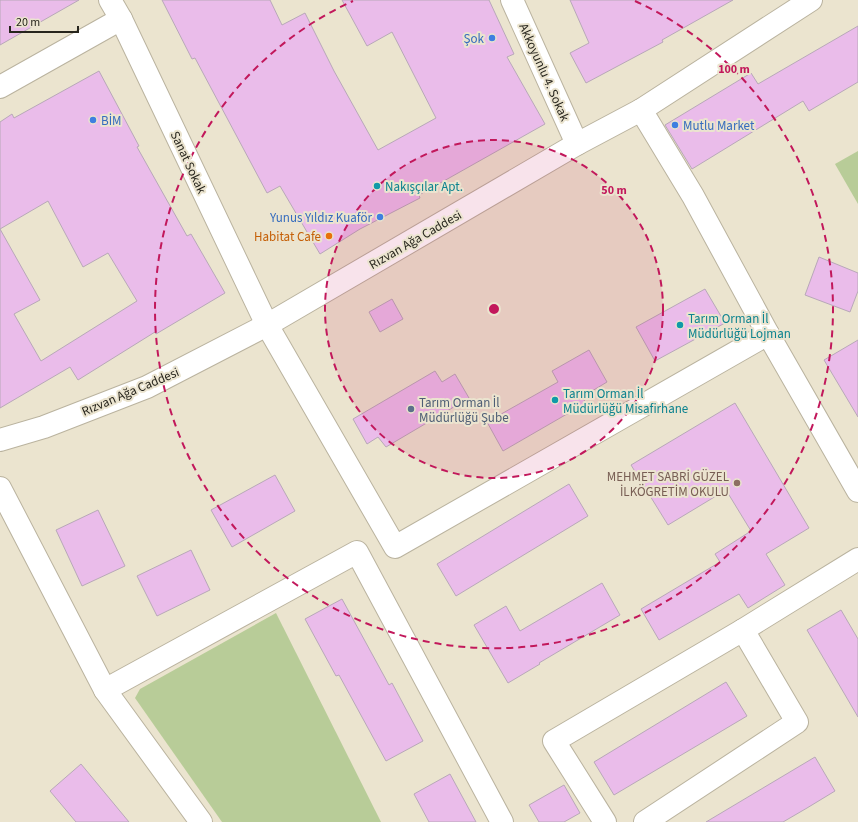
<svg xmlns="http://www.w3.org/2000/svg" width="858" height="822" viewBox="0 0 858 822" font-family="'Source Sans 3',sans-serif">
  <style>
    .green { fill: #b8cc98 }
    .building { fill: #eabcea; stroke: #b8a8b8; fill-rule: evenodd }
    .lines { fill: none; stroke-linecap: round; stroke-linejoin: round }
    .minor-casing { stroke: #bab39f; stroke-width: 24 }
    .minor { stroke: #fff; stroke-width: 22 }
    .ring { fill: none; stroke: #c2185b; stroke-width: 2; stroke-dasharray: 7 5 }
    .shop-dot { fill: #3f7fe0; stroke: #ebe4cf; stroke-width: 1.5 }
    .culture-dot { fill: #0f9aa8; stroke: #ebe4cf; stroke-width: 1.5 }
    .food-dot { fill: #e8710a; stroke: #ebe4cf; stroke-width: 1.5 }
    .service-dot { fill: #5c6f8a; stroke: #ebe4cf; stroke-width: 1.5 }
    .education-dot { fill: #8d6e63; stroke: #ebe4cf; stroke-width: 1.5 }
    .labels { text-anchor: middle; stroke-width: 4; stroke-linejoin: round; paint-order: stroke }
    .shop-label { font-size: 13px; fill: #366cbe; stroke: #ebe4cf; text-anchor: end }
    .street-label { font-size: 13px; fill: #27251d; stroke: #ebe4cf }
    .culture-label { font-size: 13px; fill: #0d838f; stroke: #ebe4cf; text-anchor: start }
    .food-label { font-size: 13px; fill: #c56008; stroke: #ebe4cf; text-anchor: end }
    .service-label { font-size: 13px; fill: #4e5e75; stroke: #ebe4cf; text-anchor: start }
    .education-label { font-size: 13px; fill: #785e54; stroke: #ebe4cf; text-anchor: end }
    .centre { fill: #c2185b; stroke: #ebe4cf; stroke-width: 2 }
    .ring-label { font-size: 12px; text-anchor: middle; font-weight: bold; fill: #c2185b; stroke: #ebe4cf; stroke-width: 4; stroke-linejoin: round; paint-order: stroke }
  </style>
  <rect width="100%" height="100%" fill="#ebe4cf"/>
  <!-- green -->
  <g class="green">
    <polygon points="858,151 858,204 835,164"/>
    <polygon points="276,613 381,822 222,822 135,698 140,689"/>
  </g>
  <!-- building -->
  <g class="building">
    <polygon points="0,0 79,0 0,45"/>
    <polygon points="162,0 270,0 282,25 305,13 334,71 378,150 436,118 392,32 367,46 342,0 489,0 514,54 507,57 545,124 419,195 420,198 360,229 320,254 280,186 267,193 195,58 192,59"/>
    <polygon points="570,0 733,0 662,40 663,42 586,83 570,53 589,43"/>
    <polygon points="858,26 858,82 809,111 803,101 692,169 665,125 751,73 758,84"/>
    <path d="M 99,71 L 139,146 L 137,147 L 187,236 L 191,234 L 225,293 L 156,334 L 155,332 L 78,380 L 70,367 L 0,408 L 0,122 L 12,114 L 14,118 ZM 48,201 L 83,267 L 108,253 L 137,301 L 41,361 L 14,314 L 40,300 L 0,229 Z"/>
    <polygon points="819,257 858,273 858,291 850,312 805,295"/>
    <polygon points="705,289 725,323 655,361 636,327"/>
    <polygon points="392,299 403,319 380,332 369,312"/>
    <polygon points="858,340 858,417 824,360"/>
    <polygon points="589,350 607,382 582,397 586,403 503,451 487,422 558,382 552,371"/>
    <polygon points="435,371 442,382 455,374 469,398 386,447 378,437 367,444 353,419"/>
    <polygon points="735,403 809,528 766,554 785,585 748,608 739,594 659,640 641,609 720,562 715,554 751,531 726,490 668,525 631,465"/>
    <polygon points="275,475 295,511 232,547 211,510"/>
    <polygon points="569,484 588,516 456,596 437,564"/>
    <polygon points="98,510 125,566 82,586 56,530"/>
    <polygon points="191,550 210,590 157,616 137,576"/>
    <polygon points="602,583 620,615 539,663 540,664 508,683 474,625 506,606 520,631"/>
    <polygon points="342,599 389,685 392,683 423,741 386,761 339,675 336,676 305,619"/>
    <polygon points="841,610 858,639 858,717 807,630"/>
    <polygon points="726,682 747,716 614,795 594,762"/>
    <polygon points="815,757 835,791 807,808 783,822 706,822"/>
    <polygon points="81,764 129,822 76,822 50,791"/>
    <polygon points="450,774 476,822 429,822 414,794"/>
    <polygon points="564,785 580,813 564,822 539,822 529,805"/>
  </g>
  <g class="lines">
    <defs>
      <g id="minor">
        <polyline points="110,0 121,19 267,325 395,547 768,334 858,491"/>
        <polyline points="512,0 577,144"/>
        <polyline points="0,87 121,19"/>
        <polyline points="641,110 693,196 768,334"/>
        <polyline points="0,440 44,427 147,387 267,325 577,144 641,110 811,0"/>
        <polyline points="0,488 105,690 201,822"/>
        <polyline points="105,690 357,552 502,822"/>
        <polyline points="605,822 554,741 743,630 858,559"/>
        <polyline points="645,822 797,722 743,630"/>
      </g>
    </defs>
    <!-- minor casing -->
    <use href="#minor" class="minor-casing"/>
    <!-- minor -->
    <use href="#minor" class="minor"/>
  </g>
  <!-- distance rings -->
  <circle cx="494" cy="309" r="169" fill="#c2185b" fill-opacity=".12"/>
  <g class="ring">
    <circle cx="494" cy="309" r="169"/>
    <path d="M635 1A339 339 0 1 1 353 1"/>
  </g>
  <!-- markers -->
  <g class="shop-dot">
    <circle cx="492" cy="38" r="4"/>
    <circle cx="93" cy="120" r="4"/>
    <circle cx="675" cy="125" r="4"/>
    <circle cx="380" cy="217" r="4"/>
  </g>
  <g class="culture-dot">
    <circle cx="377" cy="186" r="4"/>
    <circle cx="680" cy="325" r="4"/>
    <circle cx="555" cy="400" r="4"/>
  </g>
  <circle class="food-dot" cx="329" cy="236" r="4"/>
  <circle class="service-dot" cx="411" cy="409" r="4"/>
  <circle class="education-dot" cx="737" cy="483" r="4"/>
  <g class="labels">
    <!-- shop labels -->
    <g class="shop-label">
      <text x="484" y="43">Şok</text>
      <text x="101" y="125" text-anchor="start">BİM</text>
      <text x="683" y="130" text-anchor="start">Mutlu Market</text>
      <text x="372" y="222">Yunus Yıldız Kuaför</text>
    </g>
    <!-- street labels -->
    <g class="street-label">
      <text transform="translate(545 72) rotate(66)" y="5">Akkoyunlu 4. Sokak</text>
      <text transform="translate(189 162) rotate(65)" y="5">Sanat Sokak</text>
      <text transform="translate(415 239) rotate(-30)" y="5">Rızvan Ağa Caddesi</text>
      <text transform="translate(130 391) rotate(-23)" y="5">Rızvan Ağa Caddesi</text>
    </g>
    <!-- culture labels -->
    <g class="culture-label">
      <text x="385" y="191">Nakışçılar Apt.</text>
      <text x="688" y="323">Tarım Orman İl<tspan x="688" dy="15">Müdürlüğü Lojman</tspan></text>
      <text x="563" y="398">Tarım Orman İl<tspan x="563" dy="15">Müdürlüğü Misafirhane</tspan></text>
    </g>
    <!-- food labels -->
    <g class="food-label">
      <text x="321" y="241">Habitat Cafe</text>
    </g>
    <!-- service labels -->
    <g class="service-label">
      <text x="419" y="407">Tarım Orman İl<tspan x="419" dy="15">Müdürlüğü Şube</tspan></text>
    </g>
    <!-- education labels -->
    <g class="education-label">
      <text x="729" y="481">MEHMET SABRİ GÜZEL<tspan x="729" dy="15">İLKÖGRETİM OKULU</tspan></text>
    </g>
  </g>
  <circle cx="494" cy="309" r="6" class="centre"/>
  <g class="ring-label">
    <text x="734" y="73">100 m</text>
    <text x="614" y="194">50 m</text>
  </g>
  <!-- scale -->
  <path d="M10 26v6h68v-6" fill="none" stroke="#27251d" stroke-width="2"/>
  <text x="16" y="26" font-size="12" fill="#27251d" stroke="#ebe4cf" stroke-width="3" paint-order="stroke">20 m</text>
</svg>
